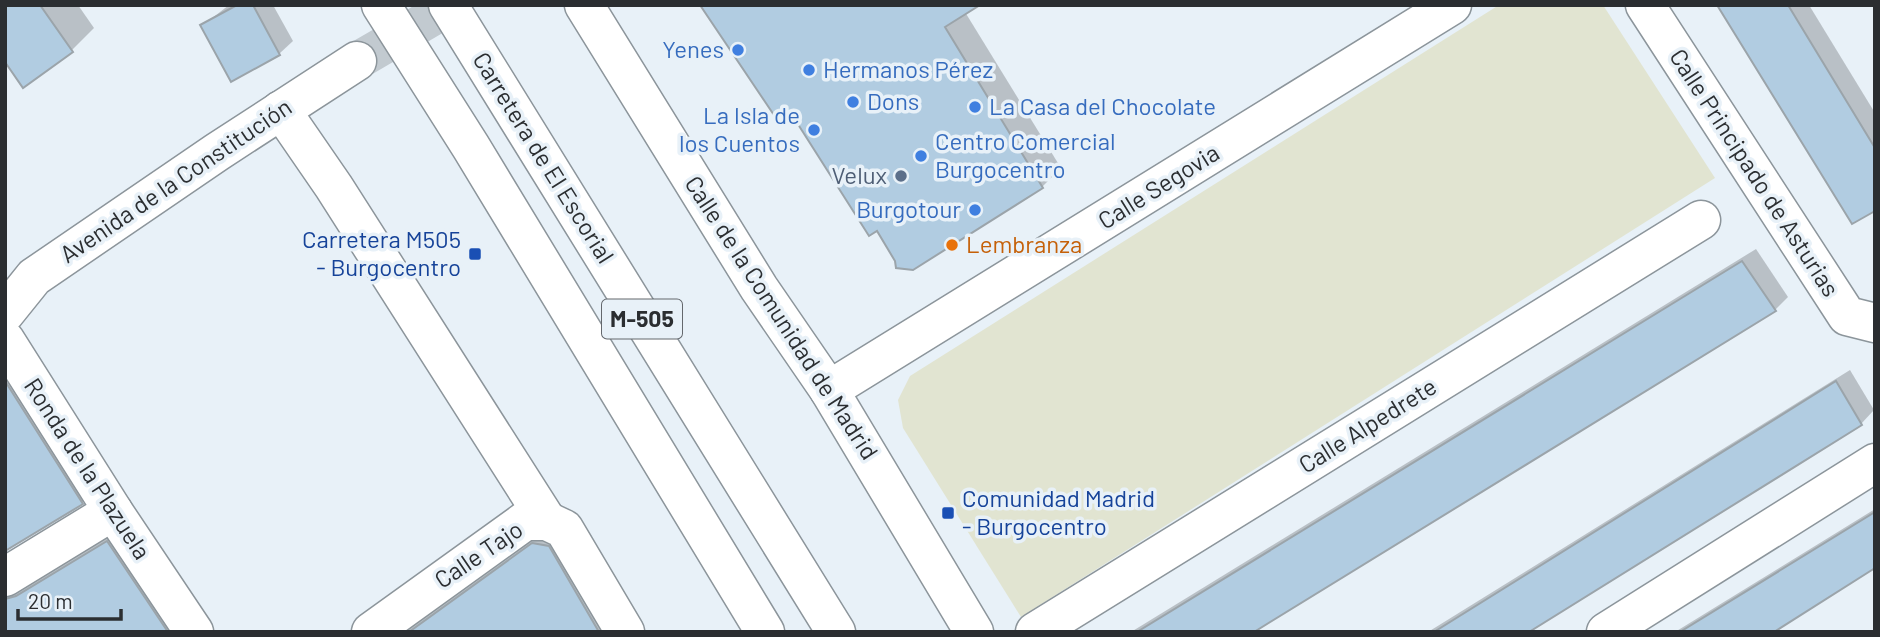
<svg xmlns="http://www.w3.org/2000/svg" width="1880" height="637" viewBox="0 0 1880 637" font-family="Barlow,sans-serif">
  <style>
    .green { fill: #e1e4d1 }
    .shadow { fill: #0003 }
    .building { fill: #b1cce1; stroke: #9ba4aa; stroke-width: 2 }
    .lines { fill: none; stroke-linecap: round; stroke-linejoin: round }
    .secondary-tunnel { stroke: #c2cad0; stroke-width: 38; stroke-dasharray: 38 19; stroke-linecap: butt }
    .street-casing { stroke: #8c959b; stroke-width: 41 }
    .secondary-casing { stroke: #8c959b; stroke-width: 41 }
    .highway-casing { stroke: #8c959b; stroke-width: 41 }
    .street { stroke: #fff; stroke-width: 38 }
    .secondary { stroke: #fff; stroke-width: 38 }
    .highway { stroke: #fff; stroke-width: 38 }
    .shop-dot { fill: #3f7fe0; stroke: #e8f1f8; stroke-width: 2.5 }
    .service-dot { fill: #5c6f8a; stroke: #e8f1f8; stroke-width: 2.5 }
    .food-dot { fill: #e8710a; stroke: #e8f1f8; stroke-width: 2.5 }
    .transit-dot { fill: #1a4fb4; stroke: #e8f1f8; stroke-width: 2.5 }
    .labels { text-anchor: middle; stroke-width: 7; stroke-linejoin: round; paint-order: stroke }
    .shield { fill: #e8f1f8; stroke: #64686d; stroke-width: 2 }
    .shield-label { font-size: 23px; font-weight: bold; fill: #2b2e31 }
    .shop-label { font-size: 24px; fill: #366cbe; stroke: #e8f1f8; text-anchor: start }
    .street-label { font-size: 24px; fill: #2b2e31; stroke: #e8f1f8 }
    .service-label { font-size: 24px; fill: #4e5e75; stroke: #e8f1f8; text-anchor: end }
    .transit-label { font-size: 24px; fill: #164399; stroke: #e8f1f8; text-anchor: end }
    .food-label { font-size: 24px; fill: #c56008; stroke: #e8f1f8; text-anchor: start }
  </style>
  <rect width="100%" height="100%" fill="#e8f1f8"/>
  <!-- green -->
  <polygon class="green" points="1499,5 1603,5 1715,178 1021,617 903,428 898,400 910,376"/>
  <!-- shadow -->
  <g class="shadow">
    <polygon points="5,5 78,5 94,28 72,50 24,85"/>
    <polygon points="229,5 273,5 293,41 279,54 202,26"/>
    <polygon points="1719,5 1809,5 1875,113 1875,209"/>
    <polygon points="965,12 1061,168 1042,187 913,268 897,260 794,116"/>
    <polygon points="1756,249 1788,297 1775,310 1251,632 1131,632"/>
    <polygon points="5,340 97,487 82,503 5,461"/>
    <polygon points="1850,370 1874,410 1861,424 1526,632 1428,632"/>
    <polygon points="1875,509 1875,566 1771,632 1675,632"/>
    <polygon points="554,523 636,632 394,632"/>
    <polygon points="123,526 197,632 5,632 5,576"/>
  </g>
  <!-- building -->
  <g class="building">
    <polygon points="5,5 40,5 73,52 23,88 5,62"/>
    <polygon points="237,5 253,5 280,55 231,82 200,25"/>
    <polygon points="700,5 980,5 945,27 1043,188 913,270 896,268 895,261 877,231 869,236 794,118 780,124"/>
    <polygon points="1717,5 1788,5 1875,148 1875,211 1852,224"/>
    <polygon points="1742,261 1776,311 1254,632 1137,632"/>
    <polygon points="5,381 83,504 5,551"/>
    <polygon points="1836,381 1862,425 1529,632 1434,632"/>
    <polygon points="1875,512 1875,568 1774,632 1680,632"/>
    <polygon points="107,541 168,632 5,632 5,599 16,596"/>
    <polygon points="532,543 549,546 599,632 409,632"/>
  </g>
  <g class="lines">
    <!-- secondary-tunnel -->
    <polyline class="secondary-tunnel" points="357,61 453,5"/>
    <defs>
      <g id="street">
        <polyline points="584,5 759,288 829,390 974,632"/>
        <polyline points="1645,5 1847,316 1875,323"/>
        <polyline points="281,110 334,187 547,521"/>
        <polyline points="5,340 113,511 194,632"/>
        <polyline points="829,390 1452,5"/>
        <polyline points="5,577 113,511"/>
        <polyline points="371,632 525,521 547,521 564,529 625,632"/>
        <polyline points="1035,632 1701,220"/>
        <polyline points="1606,632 1875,463"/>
      </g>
      <polyline id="secondary" points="5,313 34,277 217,152 357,61"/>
      <g id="highway">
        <polyline points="381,5 471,147 765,632"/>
        <polyline points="448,5 836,632"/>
      </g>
    </defs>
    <!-- street casing -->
    <use href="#street" class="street-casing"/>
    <!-- secondary casing -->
    <use href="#secondary" class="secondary-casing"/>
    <!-- highway casing -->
    <use href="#highway" class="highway-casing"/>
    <!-- street -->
    <use href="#street" class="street"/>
    <!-- secondary -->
    <use href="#secondary" class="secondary"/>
    <!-- highway -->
    <use href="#highway" class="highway"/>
  </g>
  <!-- markers -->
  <g class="shop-dot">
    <circle cx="738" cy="50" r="7"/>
    <circle cx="809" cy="70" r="7"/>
    <circle cx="853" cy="102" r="7"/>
    <circle cx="975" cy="107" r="7"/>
    <circle cx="814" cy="130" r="7"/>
    <circle cx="921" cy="156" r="7"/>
    <circle cx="975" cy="210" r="7"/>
  </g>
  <circle class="service-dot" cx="901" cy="176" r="7"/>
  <circle class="food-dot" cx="952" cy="245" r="7"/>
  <g class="transit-dot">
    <rect x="468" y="247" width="14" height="14" rx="3.5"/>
    <rect x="941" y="506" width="14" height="14" rx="3.5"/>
  </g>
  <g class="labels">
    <!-- shield labels -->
    <rect class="shield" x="602" y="299.5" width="80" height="39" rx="5"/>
    <g class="shield-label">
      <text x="642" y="327">M-505</text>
    </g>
    <!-- shop labels -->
    <g class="shop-label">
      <text x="724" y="58" text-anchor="end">Yenes</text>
      <text x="823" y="78">Hermanos Pérez</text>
      <text x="867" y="110">Dons</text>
      <text x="989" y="115">La Casa del Chocolate</text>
      <text x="800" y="124" text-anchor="end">La Isla de<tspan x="800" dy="28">los Cuentos</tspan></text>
      <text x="935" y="150">Centro Comercial<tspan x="935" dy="28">Burgocentro</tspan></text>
      <text x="961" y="218" text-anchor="end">Burgotour</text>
    </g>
    <!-- street labels -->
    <g class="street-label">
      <text transform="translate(543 158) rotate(58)" y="8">Carretera de El Escorial</text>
      <text transform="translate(1754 173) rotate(57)" y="8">Calle Principado de Asturias</text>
      <text transform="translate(176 181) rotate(-34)" y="8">Avenida de la Constitución</text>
      <text transform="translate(1159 187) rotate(-32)" y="8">Calle Segovia</text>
      <text transform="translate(781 318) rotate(57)" y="8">Calle de la Comunidad de Madrid</text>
      <text transform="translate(1368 426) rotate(-32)" y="8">Calle Alpedrete</text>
      <text transform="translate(87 469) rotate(57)" y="8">Ronda de la Plazuela</text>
      <text transform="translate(479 555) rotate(-34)" y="8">Calle Tajo</text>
    </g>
    <!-- service labels -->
    <g class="service-label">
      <text x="887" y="184">Velux</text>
    </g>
    <!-- transit labels -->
    <g class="transit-label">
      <text x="461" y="248">Carretera M505<tspan x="461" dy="28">- Burgocentro</tspan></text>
      <text x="962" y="507" text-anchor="start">Comunidad Madrid<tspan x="962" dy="28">- Burgocentro</tspan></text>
    </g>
    <!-- food labels -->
    <g class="food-label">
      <text x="966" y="253">Lembranza</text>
    </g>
  </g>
  <!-- border -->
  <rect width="1880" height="637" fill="none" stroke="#2b2e31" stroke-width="14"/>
  <!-- scale -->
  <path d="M18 609v10h103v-10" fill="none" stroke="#2b2e31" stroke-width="3.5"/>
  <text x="28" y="609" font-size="21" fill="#2b2e31" stroke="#e8f1f8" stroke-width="5" paint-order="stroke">20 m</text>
</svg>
